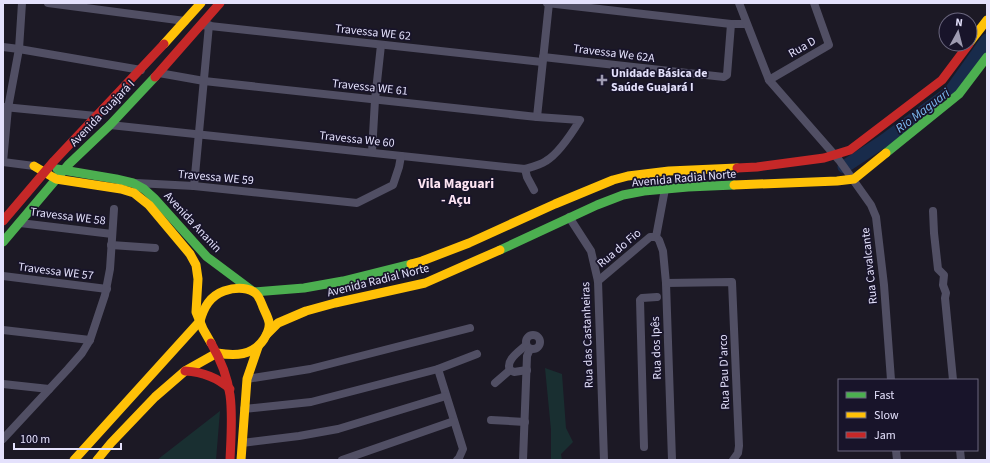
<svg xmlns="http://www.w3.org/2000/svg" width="990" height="463" viewBox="0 0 990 463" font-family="'Source Sans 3',sans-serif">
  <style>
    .green { fill: #192f31 }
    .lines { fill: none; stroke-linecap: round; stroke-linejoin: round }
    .river { stroke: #182b4b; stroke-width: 13 }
    .street { stroke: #514f64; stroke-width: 8 }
    .fast { stroke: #4caf50; stroke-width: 9 }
    .slow { stroke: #ffc107; stroke-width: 9 }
    .jam { stroke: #c62828; stroke-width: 9 }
    .poi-dot { fill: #9e9bb1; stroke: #18142a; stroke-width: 1.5 }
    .labels { text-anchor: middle; stroke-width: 3.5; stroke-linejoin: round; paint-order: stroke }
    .street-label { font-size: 12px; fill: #e4e1fc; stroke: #18142a }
    .poi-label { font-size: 12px; font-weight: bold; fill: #e4e1fc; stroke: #18142a; text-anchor: start }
    .water-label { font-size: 13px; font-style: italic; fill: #7bb8f0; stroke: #18142a }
    .quarter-label { font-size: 14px; font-weight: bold; fill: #fce3f2; stroke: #18142a }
  </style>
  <rect width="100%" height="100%" fill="#1c1925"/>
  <!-- green -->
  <g class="green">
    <polygon points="545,368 562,374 566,428 573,442 561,454 562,460 551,460 551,430"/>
    <polygon points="220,411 216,460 157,460"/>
  </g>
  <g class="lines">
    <!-- river -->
    <polyline class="river" points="844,167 882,142 950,92 987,40"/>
    <!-- street -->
    <g class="street">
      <polyline points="48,3 185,21"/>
      <polyline points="547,3 731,24 746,24"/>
      <polyline points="739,3 769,80 839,160 871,205 876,217 884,285 891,380"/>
      <polyline points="201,25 542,62"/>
      <polyline points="3,47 19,49 141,70"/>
      <polyline points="543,57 724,77 727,75 731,24"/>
      <polyline points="769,80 829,45 814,3"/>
      <polyline points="4,107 96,116"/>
      <polyline points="537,117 549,3"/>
      <path d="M 110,125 L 525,169 C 532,167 540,165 546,161 C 558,154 572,133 580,120 L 537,117 L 204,81 L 159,73"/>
      <polyline points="372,152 375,100 381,45"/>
      <polyline points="3,162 8,108 19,49 22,3"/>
      <polyline points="3,162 34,166"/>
      <polyline points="525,169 527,177 534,190"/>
      <polyline points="136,183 194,186 357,203 393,185 399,167 401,156"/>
      <polyline points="194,186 209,25"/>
      <polyline points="933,211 934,233 938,269 944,275 943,285 946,293 945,298 953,380"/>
      <polyline points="569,217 591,251 598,281 604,460"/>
      <polyline points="20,223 112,234"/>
      <polyline points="656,237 659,240 663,251 666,283 672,460"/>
      <polyline points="656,237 665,189"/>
      <polyline points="111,245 155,248"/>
      <polyline points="3,276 107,289"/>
      <polyline points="598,281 650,237 656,237"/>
      <polyline points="666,283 732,282 739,446 738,453 733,460"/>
      <polyline points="3,330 90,340"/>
      <circle cx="533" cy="342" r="7"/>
      <path d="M 526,345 C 520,351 505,360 510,370 L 514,372 L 527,370"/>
      <polyline points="438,369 463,449 459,458 457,460"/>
      <polyline points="247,379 310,369 470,328"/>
      <polyline points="495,383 510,370"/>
      <polyline points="3,384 49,389"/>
      <polyline points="244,409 311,402 438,369 477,354"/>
      <polyline points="491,420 525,422"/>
      <polyline points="3,439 68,369 82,353 90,340 105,295 110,269 114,209"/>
      <polyline points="242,443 299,436 338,429 446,396"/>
      <polyline points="644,447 640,300 642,298 657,297"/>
      <polyline points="896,450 897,460"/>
      <polyline points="960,450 961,460"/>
      <polyline points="342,460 454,421"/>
      <polyline points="523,460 527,356 530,349"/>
    </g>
    <!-- fast -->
    <g class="fast">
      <polyline points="886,153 959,94 987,57"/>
      <polyline points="57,169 116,179 133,183 144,189 154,198 207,257 254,292"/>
      <polyline points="3,242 69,164 110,125 155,77"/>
      <polyline points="500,250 597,205 623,195 644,191 688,187 734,185"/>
      <polyline points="254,292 304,288 343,281 411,264"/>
    </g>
    <!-- slow -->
    <g class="slow">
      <polyline points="970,42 987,20"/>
      <polyline points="164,44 201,3"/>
      <polyline points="34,166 56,179 121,189 134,193 149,205 190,254 196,265 198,279 196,312 203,329 211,343"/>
      <polyline points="734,185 837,181 854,179 886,153"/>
      <polyline points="411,264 422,261 469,243 555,204 613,180 628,176 669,171 737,168"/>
      <path d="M 200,321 C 204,307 210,296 224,291 C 233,288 245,287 254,292 C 259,295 261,302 263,307 C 265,312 268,317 269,322 C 270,327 267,334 264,339 C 253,356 235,356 217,353"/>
      <polyline points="267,334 278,323 306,311 335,303 425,283 500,250"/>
      <polyline points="74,460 200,321"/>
      <polyline points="97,460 111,443 155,397 185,371 217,353"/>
      <polyline points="241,460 247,379 258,347"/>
    </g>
    <!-- jam -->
    <g class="jam">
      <polyline points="155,77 220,3"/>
      <polyline points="737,168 757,167 824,158 850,150 942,80 969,44"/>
      <polyline points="3,221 54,161 164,44"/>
      <path d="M 211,343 C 236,386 232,413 230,460"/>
      <path d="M 185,371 C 203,372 217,377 230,389"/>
    </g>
  </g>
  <!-- markers -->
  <path class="poi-dot" d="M600 74h4v4h4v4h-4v4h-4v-4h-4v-4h4z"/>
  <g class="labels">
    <!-- street labels -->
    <g class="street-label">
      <text transform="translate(373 32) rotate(6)" y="4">Travessa WE 62</text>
      <text transform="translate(802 47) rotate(-30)" y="4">Rua D</text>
      <text transform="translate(614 53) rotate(7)" y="4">Travessa We 62A</text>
      <text transform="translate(370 87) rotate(6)" y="4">Travessa WE 61</text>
      <text transform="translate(102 113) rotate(-46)" y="4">Avenida Guajará I</text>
      <text transform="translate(357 139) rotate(6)" y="4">Travessa We 60</text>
      <text transform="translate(216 177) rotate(5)" y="4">Travessa WE 59</text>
      <text transform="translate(684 178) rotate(-5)" y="4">Avenida Radial Norte</text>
      <text transform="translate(68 216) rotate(7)" y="4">Travessa WE 58</text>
      <text transform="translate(193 222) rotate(47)" y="4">Avenida Ananin</text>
      <text transform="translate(619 248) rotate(-40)" y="4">Rua do Fio</text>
      <text transform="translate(869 266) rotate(-96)" y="4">Rua Cavalcante</text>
      <text transform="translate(56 271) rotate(7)" y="4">Travessa WE 57</text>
      <text transform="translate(378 280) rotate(-14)" y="4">Avenida Radial Norte</text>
      <text transform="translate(587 335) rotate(-92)" y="4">Rua das Castanheiras</text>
      <text transform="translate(656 348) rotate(-92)" y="4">Rua dos Ipês</text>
      <text transform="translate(724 372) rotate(-92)" y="4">Rua Pau D'arco</text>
    </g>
    <!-- poi labels -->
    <g class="poi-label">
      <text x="611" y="77">Unidade Básica de<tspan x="611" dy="14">Saúde Guajará I</tspan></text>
    </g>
    <!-- water labels -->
    <g class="water-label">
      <text transform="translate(922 110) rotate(-37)" y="5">Rio Maguari</text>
    </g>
    <!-- quarter labels -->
    <g class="quarter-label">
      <text x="456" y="188">Vila Maguari<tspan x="456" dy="16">- Açu</tspan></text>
    </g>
  </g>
  <!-- border -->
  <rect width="990" height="463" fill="none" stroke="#e4e1fc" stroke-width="8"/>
  <!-- legend -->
  <rect x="838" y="379" width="140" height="72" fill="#18142a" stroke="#6a667e"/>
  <rect x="846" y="392" width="20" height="6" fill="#4caf50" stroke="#6a667e"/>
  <text x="874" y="399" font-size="12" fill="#e4e1fc">Fast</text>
  <rect x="846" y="412" width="20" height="6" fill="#ffc107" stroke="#6a667e"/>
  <text x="874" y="419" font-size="12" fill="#e4e1fc">Slow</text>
  <rect x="846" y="432" width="20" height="6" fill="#c62828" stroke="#6a667e"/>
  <text x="874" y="439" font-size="12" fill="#e4e1fc">Jam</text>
  <!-- north arrow -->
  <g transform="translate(958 32) rotate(7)"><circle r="19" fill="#18142a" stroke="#6a667e"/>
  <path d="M0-3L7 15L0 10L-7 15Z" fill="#9e9bb1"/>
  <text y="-6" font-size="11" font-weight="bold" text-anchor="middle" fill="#e4e1fc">N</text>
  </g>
  <!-- scale -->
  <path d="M14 443v6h107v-6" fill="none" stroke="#e4e1fc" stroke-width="2"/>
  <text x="20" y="443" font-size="12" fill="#e4e1fc" stroke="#18142a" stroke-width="3" paint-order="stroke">100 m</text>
</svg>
